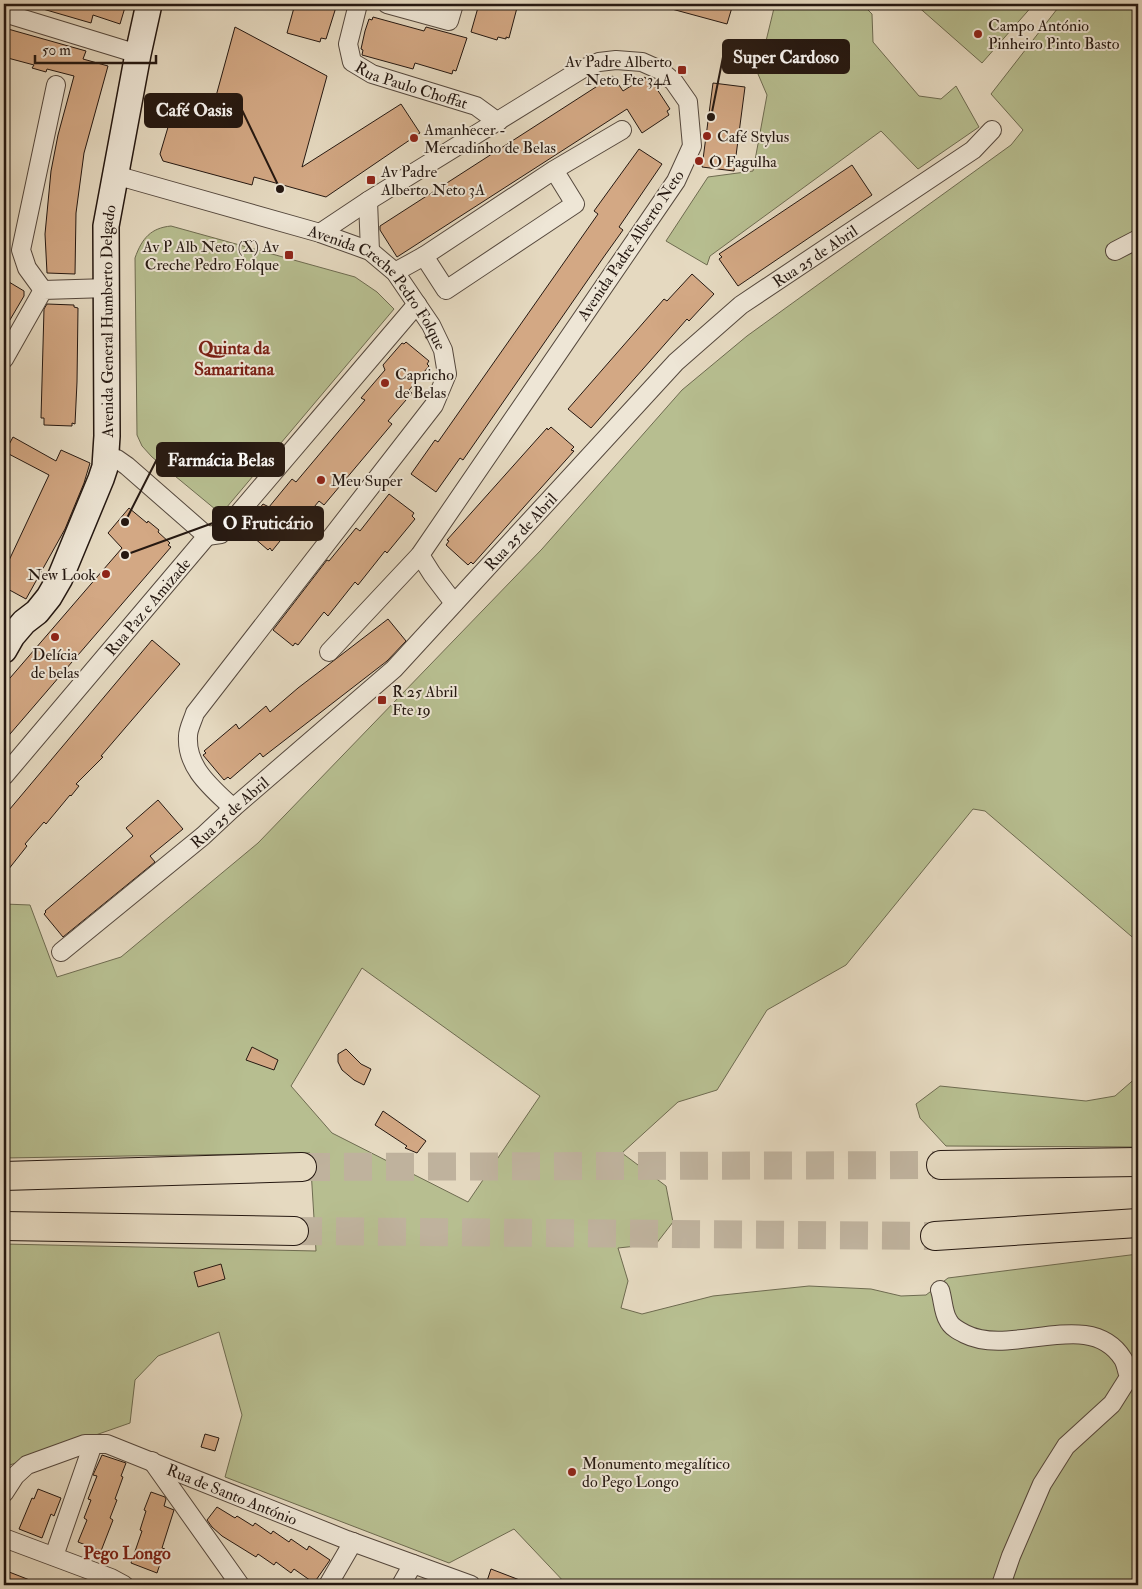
<svg xmlns="http://www.w3.org/2000/svg" width="1142" height="1589" viewBox="0 0 1142 1589" font-family="'IM FELL Double Pica',serif">
  <style>
    .green { fill: #b7be90; stroke: #6e6b50; fill-rule: evenodd }
    .building { fill: #d3a884; stroke: #251811 }
    .lines { fill: none; stroke-linecap: round; stroke-linejoin: round }
    .highway-tunnel { stroke: #bfb29d; stroke-width: 28; stroke-dasharray: 28 14; stroke-linecap: butt }
    .street-casing { stroke: #55483d; stroke-width: 20 }
    .secondary-casing { stroke: #251811; stroke-width: 28 }
    .highway-casing { stroke: #251811; stroke-width: 30 }
    .street { stroke: #eee6d6; stroke-width: 18 }
    .secondary { stroke: #eee6d6; stroke-width: 25 }
    .highway { stroke: #e5d9c0; stroke-width: 28 }
    .poi-dot { fill: #8f2418; stroke: #eee6d6; stroke-width: 2 }
    .labels { text-anchor: middle; stroke-width: 4; stroke-linejoin: round; paint-order: stroke }
    .poi-label { font-size: 16px; fill: #251811; stroke: #eee6d6; text-anchor: start }
    .street-label { font-size: 16px; fill: #251811; stroke: #eee6d6 }
    .neighbourhood-label { font-size: 18px; font-weight: bold; fill: #7a1f14; stroke: #eee6d6 }
    .leader { fill: none; stroke: #251811; stroke-width: 2 }
    .callout-dot { fill: #251811; stroke: #eee6d6; stroke-width: 2 }
    .callout { fill: #251811; stroke: #251811; stroke-width: 2 }
    .callout-label { font-size: 18px; text-anchor: middle; font-weight: bold; fill: #fff }
  </style>
  <rect width="100%" height="100%" fill="#e5d9c0"/>
  <filter id="stains"><feTurbulence type="fractalNoise" baseFrequency=".004" numOctaves="4"/><feColorMatrix values="0 0 0 0 .2 0 0 0 0 .09 0 0 0 0 .02 0 0 0 .5 -.17"/></filter>
  <radialGradient id="worn" r=".72"><stop offset=".6" stop-color="#630" stop-opacity="0"/><stop offset="1" stop-color="#630" stop-opacity=".3"/></radialGradient>
  <!-- green -->
  <g class="green">
    <polygon points="775,4 862,4 872,14 873,42 919,96 941,99 956,86 979,127 918,169 881,131 710,256 707,265 666,241 708,177 753,171 767,95 758,74"/>
    <polygon points="915,4 1034,4 982,63"/>
    <path d="M 1061,4 L 1138,4 L 1138,153 L 1135,160 L 1138,165 L 1138,223 L 1135,224 L 1138,229 L 1138,942 L 985,811 L 973,809 L 846,965 L 767,1010 L 717,1090 L 678,1102 L 622,1153 L 666,1186 L 673,1222 L 656,1244 L 618,1248 L 628,1281 L 621,1308 L 642,1314 L 713,1296 L 809,1286 L 871,1289 L 901,1296 L 926,1295 L 948,1278 L 1138,1254 L 1138,1585 L 567,1585 L 514,1529 L 449,1563 L 225,1477 L 242,1415 L 219,1332 L 158,1356 L 135,1380 L 130,1423 L 7,1466 L 4,1456 L 4,1244 L 316,1251 L 310,1153 L 4,1158 L 4,904 L 30,905 L 57,977 L 121,957 L 258,843 L 542,549 L 682,390 L 747,336 L 1011,145 L 1023,130 L 991,94 ZM 362,968 L 540,1096 L 468,1202 L 332,1133 L 291,1086 Z"/>
    <path d="M 171,226 L 355,277 L 377,292 L 394,309 L 221,514 L 152,457 L 142,446 L 137,435 L 135,258 C 142,238 151,228 171,226 Z"/>
    <polygon points="1138,1076 1138,1147 946,1146 920,1118 916,1104 940,1086 1086,1101 1115,1096"/>
  </g>
  <!-- building -->
  <g class="building">
    <polygon points="37,4 126,4 120,24 93,15 91,23 36,7"/>
    <polygon points="295,4 337,4 326,39 321,38 320,42 287,33"/>
    <polygon points="479,4 518,4 509,38 506,37 506,39 498,37 497,40 471,32"/>
    <polygon points="669,4 733,4 727,24 668,8"/>
    <polygon points="373,17 424,31 426,27 467,38 456,71 453,70 452,74 415,63 413,69 362,55 363,50 361,49 365,31 369,19 372,20"/>
    <polygon points="235,27 327,76 302,167 401,104 420,133 326,197 254,177 252,185 163,161 160,154 177,97 213,107"/>
    <polygon points="8,29 86,51 83,59 108,66 84,153 76,213 75,274 47,273 45,234 51,171 58,135 74,76 47,69 46,72 32,68 34,65 4,57 4,36 6,37"/>
    <polygon points="613,76 623,91 645,77 648,82 651,80 670,109 667,111 669,115 642,133 627,109 397,257 380,230 380,226"/>
    <polygon points="713,83 745,87 734,171 702,167"/>
    <polygon points="639,149 662,164 619,227 623,230 603,258 463,460 460,458 436,492 411,474 435,440 438,442 598,214 594,211"/>
    <polygon points="852,165 872,195 738,286 719,259 722,257 719,254"/>
    <polygon points="692,274 714,294 689,321 687,319 591,428 568,409 664,299 667,301"/>
    <polygon points="4,279 24,291 24,296 4,330"/>
    <polygon points="47,304 74,305 74,307 78,308 77,382 75,424 72,423 72,426 44,425 44,418 41,418 44,309"/>
    <polygon points="406,342 429,361 427,364 429,366 409,390 412,393 388,421 392,424 324,505 319,501 296,529 292,526 272,551 270,548 268,550 245,530 247,528 245,526 263,504 269,507 292,479 296,482 365,400 361,398 385,370 383,365 402,343 404,344"/>
    <polygon points="551,427 574,447 571,450 574,451 473,564 471,562 468,565 446,545 449,541 447,540 547,428 548,430"/>
    <polygon points="13,437 56,461 61,450 90,463 84,483 65,529 26,599 4,587 4,571 49,475 5,452"/>
    <polygon points="389,494 414,513 412,516 415,519 387,553 385,551 358,585 355,582 328,616 324,612 298,645 295,643 293,646 273,630 327,560 329,561 356,528 360,531"/>
    <polygon points="129,508 147,523 148,521 159,530 158,532 170,543 168,545 171,547 4,741 4,685 122,548 108,533"/>
    <polygon points="388,619 406,641 387,661 263,757 260,753 230,779 228,777 224,780 203,755 206,753 204,751 236,724 239,729 266,706 270,712 298,688"/>
    <polygon points="152,640 180,664 101,756 103,757 76,784 79,786 71,796 70,795 46,824 44,822 25,844 27,846 4,875 4,816"/>
    <polygon points="158,800 183,829 150,856 155,862 63,937 44,914 46,912 45,911 133,836 126,828"/>
    <polygon points="252,1047 278,1060 274,1070 246,1060"/>
    <polygon points="346,1049 361,1064 371,1069 364,1085 354,1080 342,1070 338,1062 338,1054"/>
    <polygon points="383,1111 426,1141 417,1153 405,1148 407,1146 375,1125"/>
    <polygon points="221,1264 225,1279 198,1287 194,1272"/>
    <polygon points="205,1434 219,1438 215,1451 201,1447"/>
    <polygon points="102,1455 126,1463 121,1476 123,1477 115,1499 117,1500 110,1518 113,1520 101,1551 78,1542 87,1520 84,1518 91,1500 88,1499 97,1476 93,1475"/>
    <polygon points="38,1489 61,1498 54,1516 51,1514 42,1538 19,1529 32,1498 34,1499"/>
    <polygon points="151,1492 165,1497 166,1499 164,1506 174,1510 162,1548 165,1549 157,1573 131,1563 142,1531 140,1530 146,1511 144,1510"/>
    <polygon points="217,1507 235,1518 237,1516 253,1526 255,1523 271,1534 273,1531 289,1542 291,1539 307,1550 309,1546 330,1560 314,1583 294,1569 291,1573 276,1562 274,1565 258,1554 256,1557 222,1536 212,1527 207,1520"/>
    <polygon points="491,1569 530,1584 530,1585 498,1585 487,1581"/>
    <polygon points="4,1570 40,1584 40,1585 4,1585"/>
  </g>
  <g class="lines">
    <!-- highway-tunnel -->
    <g class="highway-tunnel">
      <polyline points="302,1167 941,1165"/>
      <polyline points="294,1231 935,1236"/>
    </g>
    <defs>
      <g id="street">
        <path id="s1" d="M 358,4 L 348,44 L 352,62 L 372,74 L 476,106 L 498,122"/>
        <polyline points="387,4 449,21 454,4"/>
        <polyline points="4,13 138,54"/>
        <polyline points="554,170 575,204 446,290 424,256 554,170 622,130"/>
        <path id="s2" d="M 115,175 L 320,233 L 370,251 L 395,272 L 431,325 L 443,350 L 447,374 L 434,405 L 195,713 C 193,720 188,729 188,736 C 186,768 212,788 233,808"/>
        <polyline points="368,201 370,251"/>
        <polyline points="320,233 368,201 582,69 599,62 616,60 642,62 660,70 674,82 688,102 692,146 676,181 420,555 329,652"/>
        <polyline points="1115,251 1138,239"/>
        <polyline points="395,272 424,256"/>
        <polyline points="43,290 27,268 21,250 56,85"/>
        <polyline points="4,359 43,290 108,288"/>
        <polyline points="207,536 221,534 417,304"/>
        <polyline points="420,555 432,574 454,603"/>
        <path id="s3" d="M 4,776 L 207,536 L 127,466 L 117,459 L 106,457"/>
        <path id="s4" d="M 61,952 L 203,836 L 233,808 L 394,669 L 676,362 L 741,305 L 973,150 L 992,130"/>
        <path d="M 940,1290 C 943,1299 943,1312 948,1320 C 951,1327 959,1331 965,1334 C 1012,1358 1090,1306 1123,1359 C 1126,1364 1127,1372 1129,1377 L 1112,1404 L 1066,1446 L 1042,1484 L 1011,1556 L 1001,1585"/>
        <polyline points="152,1461 240,1585"/>
        <path id="s5" d="M 4,1493 L 15,1476 L 27,1465 L 85,1444 L 107,1444 L 347,1540 L 471,1585"/>
        <polyline points="4,1538 111,1578 124,1585"/>
        <polyline points="54,1556 93,1444"/>
        <polyline points="328,1585 353,1542"/>
        <polyline points="401,1585 413,1564"/>
      </g>
      <g id="secondary">
        <path id="s6" d="M 4,650 L 12,636 L 24,622 L 37,612 L 49,597 L 60,578 L 101,479 L 105,467 L 107,436 L 106,226 L 138,54 L 149,4"/>
      </g>
      <g id="highway">
        <polyline points="941,1165 1138,1162"/>
        <polyline points="4,1176 302,1167"/>
        <polyline points="4,1226 294,1231"/>
        <polyline points="935,1236 1138,1223"/>
      </g>
    </defs>
    <!-- street casing -->
    <use href="#street" class="street-casing"/>
    <!-- secondary casing -->
    <use href="#secondary" class="secondary-casing"/>
    <!-- highway casing -->
    <use href="#highway" class="highway-casing"/>
    <!-- street -->
    <use href="#street" class="street"/>
    <!-- secondary -->
    <use href="#secondary" class="secondary"/>
    <!-- highway -->
    <use href="#highway" class="highway"/>
  </g>
  <!-- markers -->
  <g class="poi-dot">
    <circle cx="978" cy="34" r="5"/>
    <rect x="677" y="65" width="10" height="10" rx="2.5"/>
    <circle cx="707" cy="136" r="5"/>
    <circle cx="414" cy="138" r="5"/>
    <circle cx="699" cy="161" r="5"/>
    <rect x="366" y="175" width="10" height="10" rx="2.5"/>
    <rect x="284" y="250" width="10" height="10" rx="2.5"/>
    <circle cx="385" cy="383" r="5"/>
    <circle cx="321" cy="480" r="5"/>
    <circle cx="106" cy="574" r="5"/>
    <circle cx="55" cy="637" r="5"/>
    <rect x="377" y="695" width="10" height="10" rx="2.5"/>
    <circle cx="572" cy="1472" r="5"/>
  </g>
  <g class="labels">
    <!-- poi labels -->
    <g class="poi-label">
      <text x="988" y="31">Campo António<tspan x="988" dy="18">Pinheiro Pinto Basto</tspan></text>
      <text x="672" y="67" text-anchor="end">Av Padre Alberto<tspan x="672" dy="18">Neto Fte 34A</tspan></text>
      <text x="424" y="135">Amanhecer -<tspan x="424" dy="18">Mercadinho de Belas</tspan></text>
      <text x="717" y="142">Café Stylus</text>
      <text x="709" y="167">O Fagulha</text>
      <text x="381" y="177">Av Padre<tspan x="381" dy="18">Alberto Neto 3A</tspan></text>
      <text x="279" y="252" text-anchor="end">Av P Alb Neto (X) Av<tspan x="279" dy="18">Creche Pedro Folque</tspan></text>
      <text x="395" y="380">Capricho<tspan x="395" dy="18">de Belas</tspan></text>
      <text x="331" y="486">Meu Super</text>
      <text x="96" y="580" text-anchor="end">New Look</text>
      <text x="55" y="660" text-anchor="middle">Delícia<tspan x="55" dy="18">de belas</tspan></text>
      <text x="392" y="697">R 25 Abril<tspan x="392" dy="18">Fte 19</tspan></text>
      <text x="582" y="1469">Monumento megalítico<tspan x="582" dy="18">do Pego Longo</tspan></text>
    </g>
    <!-- street labels -->
    <g class="street-label">
      <text dy="6" stroke="none"><textPath href="#s1" startOffset="124">Rua Paulo Choffat</textPath></text>
      <text transform="translate(630 245) rotate(-56)" y="6">Avenida Padre Alberto Neto</text>
      <text dy="6" stroke="none"><textPath href="#s4" startOffset="1029">Rua 25 de Abril</textPath></text>
      <text dy="6" stroke="none"><textPath href="#s2" startOffset="295">Avenida Creche Pedro Folque</textPath></text>
      <text dy="6" stroke="none"><textPath href="#s6" startOffset="358">Avenida General Humberto Delgado</textPath></text>
      <text dy="6" stroke="none"><textPath href="#s4" startOffset="624">Rua 25 de Abril</textPath></text>
      <text dy="6" stroke="none"><textPath href="#s3" startOffset="222">Rua Paz e Amizade</textPath></text>
      <text dy="6" stroke="none"><textPath href="#s4" startOffset="219">Rua 25 de Abril</textPath></text>
      <text dy="6" stroke="none"><textPath href="#s5" startOffset="255">Rua de Santo António</textPath></text>
    </g>
    <!-- neighbourhood labels -->
    <g class="neighbourhood-label">
      <text x="234" y="354">Quinta da<tspan x="234" dy="21">Samaritana</tspan></text>
      <text x="127" y="1559">Pego Longo</text>
    </g>
  </g>
  <!-- callouts -->
  <path class="leader" d="M711 117L723 57M280 189L242 110M125 522L157 459M125 555L213 523"/>
  <g class="callout-dot">
    <circle cx="711" cy="117" r="5"/>
    <circle cx="280" cy="189" r="5"/>
    <circle cx="125" cy="522" r="5"/>
    <circle cx="125" cy="555" r="5"/>
  </g>
  <g class="callout">
    <rect x="723" y="40" width="126" height="33" rx="5"/>
    <rect x="145" y="94" width="97" height="33" rx="5"/>
    <rect x="157" y="443" width="127" height="33" rx="5"/>
    <rect x="213" y="507" width="110" height="33" rx="5"/>
  </g>
  <g class="callout-label">
    <text x="786" y="63">Super Cardoso</text>
    <text x="194" y="116">Café Oasis</text>
    <text x="221" y="466">Farmácia Belas</text>
    <text x="268" y="529">O Fruticário</text>
  </g>
  <!-- margin -->
  <rect width="1142" height="1589" fill="none" stroke="#e5d9c0" stroke-width="20"/>
  <rect x="5" y="5" width="1132" height="1579" fill="none" stroke="#251811" stroke-width="2.5"/>
  <rect x="10" y="10" width="1122" height="1569" fill="none" stroke="#251811"/>
  <!-- scale -->
  <path d="M35 55v8h121v-8" fill="none" stroke="#251811" stroke-width="2.5"/>
  <text x="42" y="55" font-size="15" fill="#251811" stroke="#eee6d6" stroke-width="4" paint-order="stroke">50 m</text>
  <rect width="100%" height="100%" filter="url(#stains)"/>
  <rect width="100%" height="100%" fill="url(#worn)"/>
</svg>
